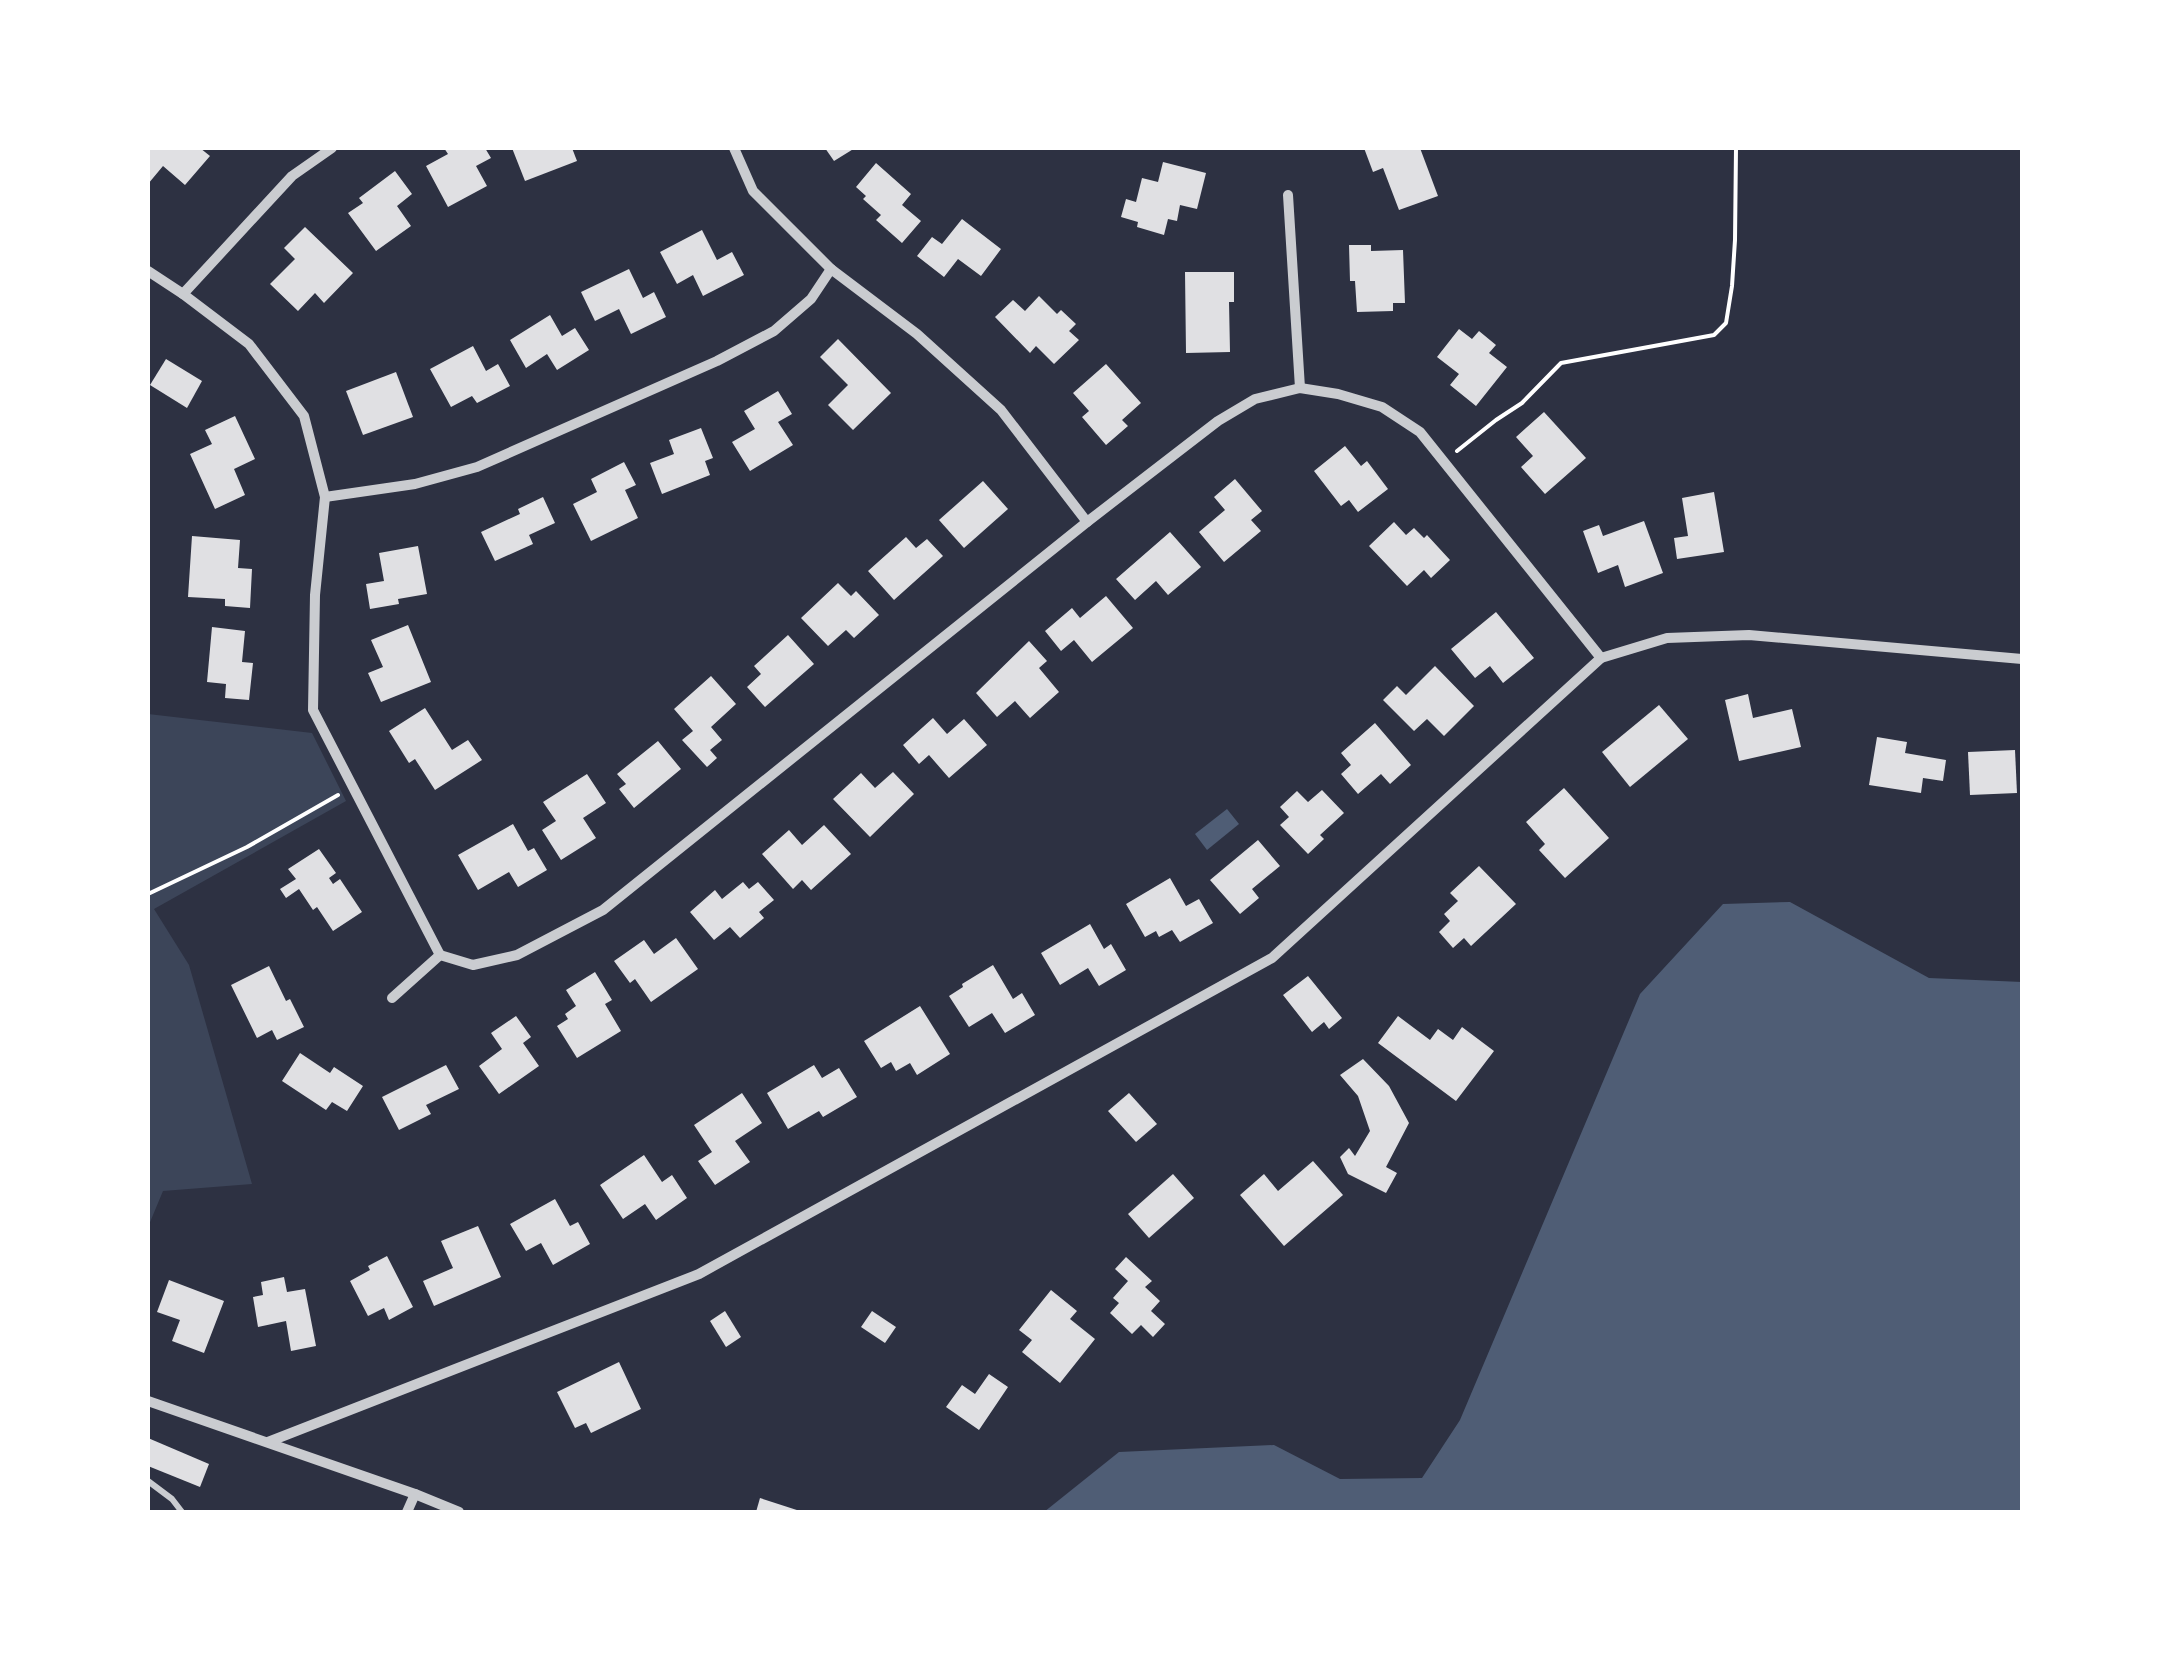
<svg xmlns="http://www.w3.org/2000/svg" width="2170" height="1660" viewBox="0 0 2170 1660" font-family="'Asap Condensed',sans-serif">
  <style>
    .green { fill: #3c4559 }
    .water { fill: #4f5d75 }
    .building { fill: #e0e0e3 }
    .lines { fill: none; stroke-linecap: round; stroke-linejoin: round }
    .path { stroke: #fff; stroke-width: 4 }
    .service { stroke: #caccd0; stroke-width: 6 }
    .minor { stroke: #caccd0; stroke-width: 10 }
  </style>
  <rect width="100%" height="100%" fill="#2d3142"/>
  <!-- green -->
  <polygon class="green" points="148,714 312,733 346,801 154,909 189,965 252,1184 163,1191 148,1227"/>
  <!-- water -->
  <g class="water">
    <polygon points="1227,809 1239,824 1207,850 1195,834"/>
    <polygon points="1790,902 1929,978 2022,982 2022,1512 1044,1512 1119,1452 1274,1445 1340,1479 1422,1478 1460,1420 1640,994 1723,904"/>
  </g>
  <!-- building -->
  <g class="building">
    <polygon points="148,148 200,148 210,156 185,185 163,166 148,184"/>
    <polygon points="444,148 485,148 491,158 476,166 487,186 448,207 426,166 448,154"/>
    <polygon points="512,148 572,148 577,161 525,181"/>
    <polygon points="825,148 855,148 834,161"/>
    <polygon points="1364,148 1420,148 1438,196 1399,210 1383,168 1373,172"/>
    <polygon points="1163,162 1206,173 1197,209 1180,205 1177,221 1168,219 1164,235 1137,227 1138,222 1121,217 1126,199 1136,202 1142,178 1158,182"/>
    <polygon points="876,163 911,194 902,205 921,221 902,243 876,220 881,215 863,199 866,196 856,187"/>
    <polygon points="395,171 412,194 397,206 411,226 376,251 348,213 363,203 359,198"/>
    <polygon points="962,219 1001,249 981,276 958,259 944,277 917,256 932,237 942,244"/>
    <polygon points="305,227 353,273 324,303 315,293 298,311 270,284 295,259 284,248"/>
    <polygon points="702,230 717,260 732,252 744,275 703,296 693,275 677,284 660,252"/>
    <polygon points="1349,245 1371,245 1371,251 1403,250 1405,303 1393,303 1393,311 1357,312 1355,281 1350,281"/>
    <polygon points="629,269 643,298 654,292 666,317 631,334 619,309 595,321 581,292"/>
    <polygon points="1185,272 1234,272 1234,302 1229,302 1230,352 1186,353"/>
    <polygon points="1039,296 1057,314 1061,310 1076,324 1069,331 1079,340 1054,364 1036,346 1030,353 995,317 1013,300 1025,311"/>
    <polygon points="550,315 562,336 575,328 589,350 557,370 547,354 526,368 510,340"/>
    <polygon points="1459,329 1472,339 1479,331 1496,345 1489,353 1507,367 1476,406 1450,385 1459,374 1437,357"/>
    <polygon points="838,339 891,393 853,430 828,405 848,385 820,357"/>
    <polygon points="473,346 486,371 498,364 510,386 477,403 472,396 451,407 430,369"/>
    <polygon points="166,359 202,381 187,408 150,385"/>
    <polygon points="1106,364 1141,403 1122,420 1128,426 1106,445 1082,417 1089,411 1073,393"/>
    <polygon points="396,372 413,417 363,435 346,391"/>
    <polygon points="778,391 792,414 778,422 793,445 750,471 732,442 755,429 744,411"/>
    <polygon points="1544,412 1586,458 1545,494 1521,467 1533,456 1516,437"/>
    <polygon points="235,416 255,459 234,469 245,495 215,509 190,454 212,444 205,430"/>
    <polygon points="701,428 713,458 705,461 710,475 662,494 650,463 674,454 669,440"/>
    <polygon points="1345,446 1361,466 1367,461 1388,489 1358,512 1349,500 1341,506 1314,471"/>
    <polygon points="624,462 636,485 625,490 638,518 591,541 573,504 597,492 591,479"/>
    <polygon points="1235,479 1262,511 1251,520 1261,531 1224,562 1199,532 1225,510 1214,497"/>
    <polygon points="983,481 1008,509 964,548 939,520"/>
    <polygon points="1714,492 1724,552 1677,559 1674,538 1688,536 1682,498"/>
    <polygon points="543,497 555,523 529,535 533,544 495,561 481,532 520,514 518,509"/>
    <polygon points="1644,521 1663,573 1625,587 1618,565 1598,573 1583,531 1599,525 1603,536"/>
    <polygon points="1394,522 1406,535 1414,528 1424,538 1427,535 1450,560 1431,578 1424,570 1407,586 1369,546"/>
    <polygon points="1170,532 1201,567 1168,595 1156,581 1135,600 1116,579"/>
    <polygon points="192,536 240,540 238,568 252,569 250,608 225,606 225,599 188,597"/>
    <polygon points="906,537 916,548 927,539 943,556 894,600 868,571"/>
    <polygon points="418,546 427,594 398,599 399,604 370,609 366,584 384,581 379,553"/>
    <polygon points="838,583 851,596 856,591 879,615 854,638 846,630 828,646 801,618"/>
    <polygon points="1106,596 1133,628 1092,662 1074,640 1061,651 1045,631 1072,608 1080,618"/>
    <polygon points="1496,612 1534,658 1503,683 1490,666 1475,678 1451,649"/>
    <polygon points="408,625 431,682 381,702 368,673 383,667 371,640"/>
    <polygon points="212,627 245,631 242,662 253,663 249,700 225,698 226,684 207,682"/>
    <polygon points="788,635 814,664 765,707 747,687 761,674 754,666"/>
    <polygon points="1029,641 1047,661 1039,668 1059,692 1030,718 1015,701 997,717 976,693"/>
    <polygon points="1435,666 1474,706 1444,736 1427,719 1414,731 1383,700 1397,686 1406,695"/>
    <polygon points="711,676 736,704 711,727 722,740 710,750 717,758 707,767 682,740 693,731 674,709"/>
    <polygon points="1748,694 1753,718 1792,709 1801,747 1739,761 1725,700"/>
    <polygon points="1659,705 1688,739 1630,787 1602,752"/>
    <polygon points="425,708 452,750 468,740 482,760 435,790 415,759 409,763 389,731"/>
    <polygon points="933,718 947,734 964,719 987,745 949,778 929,755 919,764 903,745"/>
    <polygon points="1375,723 1411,765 1390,784 1381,774 1358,794 1341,774 1351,765 1341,753"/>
    <polygon points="1877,737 1907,742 1905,753 1946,760 1943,781 1923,778 1921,793 1869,785"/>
    <polygon points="658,741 681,769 634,808 619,789 626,784 617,774"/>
    <polygon points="2015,750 2017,793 1970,795 1968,752"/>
    <polygon points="893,772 914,794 870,837 833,799 861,773 875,788"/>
    <polygon points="587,774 606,803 583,818 596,838 561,860 542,830 556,821 543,802"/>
    <polygon points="1564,788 1609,838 1565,878 1539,850 1545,844 1526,822"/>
    <polygon points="1322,790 1344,813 1320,835 1324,839 1308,854 1280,825 1289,817 1280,807 1297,791 1308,802"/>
    <polygon points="513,824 528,851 534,848 547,870 518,887 509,872 478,890 458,855"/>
    <polygon points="824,825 851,854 811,890 802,880 793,889 762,854 789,830 802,845"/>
    <polygon points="1258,840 1280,866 1252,889 1259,898 1240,914 1210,880"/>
    <polygon points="319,849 336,873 329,878 333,884 340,879 362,912 333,931 317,907 313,910 299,889 286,898 280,889 296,879 288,869"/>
    <polygon points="1479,866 1516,904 1471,946 1464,938 1453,948 1439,932 1450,921 1444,914 1458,901 1450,893"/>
    <polygon points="1170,878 1186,906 1199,899 1213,923 1180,942 1172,930 1159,937 1156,931 1145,937 1126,904"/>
    <polygon points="743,882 749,889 758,882 774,900 759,912 764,918 740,938 730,927 714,940 690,912 715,890 722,899"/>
    <polygon points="1090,924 1104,949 1111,944 1126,970 1099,986 1088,968 1060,985 1041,953"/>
    <polygon points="676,938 698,969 651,1002 635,979 630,983 614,961 644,940 654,954"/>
    <polygon points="993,965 1013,999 1022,993 1035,1015 1005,1033 992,1013 969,1027 949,996 963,987 962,984"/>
    <polygon points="269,966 286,1001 290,999 304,1027 277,1040 272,1030 257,1038 231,985"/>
    <polygon points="595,972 612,1000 605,1004 621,1031 577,1058 557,1026 568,1019 565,1014 576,1006 566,990"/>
    <polygon points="1308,976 1342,1018 1329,1029 1324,1022 1312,1032 1283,995"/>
    <polygon points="920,1006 950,1054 917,1075 910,1063 896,1071 891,1062 881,1068 864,1041"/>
    <polygon points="516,1016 531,1037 523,1043 539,1066 499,1094 479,1066 502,1049 491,1033"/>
    <polygon points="1398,1016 1430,1040 1438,1029 1453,1040 1462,1027 1494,1051 1456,1101 1378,1043"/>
    <polygon points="300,1053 330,1073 334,1067 363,1086 347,1111 332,1102 326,1110 282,1081"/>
    <polygon points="1363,1059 1389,1086 1409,1123 1386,1167 1397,1173 1386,1193 1348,1174 1340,1157 1349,1148 1355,1156 1370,1131 1358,1096 1340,1075"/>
    <polygon points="446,1065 459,1089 426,1105 431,1114 399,1130 382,1097"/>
    <polygon points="814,1065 822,1078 839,1068 857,1097 823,1117 819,1111 788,1129 767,1093"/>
    <polygon points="742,1093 762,1123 735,1141 750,1162 715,1185 698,1161 712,1152 694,1125"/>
    <polygon points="1129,1093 1157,1124 1136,1142 1108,1111"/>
    <polygon points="644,1155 662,1182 672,1175 687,1198 656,1220 645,1204 623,1219 600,1185"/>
    <polygon points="1313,1161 1343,1195 1284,1246 1240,1195 1264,1174 1278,1191"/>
    <polygon points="1173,1174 1194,1198 1149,1238 1128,1214"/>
    <polygon points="555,1199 570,1226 578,1222 590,1244 553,1265 541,1243 526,1251 510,1224"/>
    <polygon points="478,1226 501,1277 434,1306 423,1281 453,1268 441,1241"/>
    <polygon points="387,1256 413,1307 389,1320 384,1308 368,1316 350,1281 370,1270 368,1266"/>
    <polygon points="1126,1257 1152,1281 1145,1287 1160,1301 1151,1311 1165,1324 1153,1337 1141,1325 1132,1334 1110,1313 1119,1303 1113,1298 1128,1281 1115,1269"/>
    <polygon points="284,1277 287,1292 305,1289 316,1346 291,1351 286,1321 258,1327 253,1297 263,1295 261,1282"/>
    <polygon points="169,1280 224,1301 204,1353 172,1341 180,1320 157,1312"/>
    <polygon points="1051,1290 1077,1311 1070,1319 1095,1339 1060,1383 1022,1352 1032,1340 1019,1330"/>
    <polygon points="725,1311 741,1337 726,1347 710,1321"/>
    <polygon points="872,1311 896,1327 885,1343 861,1327"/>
    <polygon points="619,1362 641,1409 591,1433 586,1423 575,1428 557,1392"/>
    <polygon points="989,1374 1008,1387 979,1430 946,1407 962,1385 975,1394"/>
    <polygon points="148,1438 209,1464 200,1487 148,1466"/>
    <polygon points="760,1498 803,1512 756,1512"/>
  </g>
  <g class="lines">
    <!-- path -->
    <g class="path">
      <polyline points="1457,451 1496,420 1522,403 1561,363 1714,335 1726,323 1732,286 1735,240 1736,148"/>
      <polyline points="148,894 247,847 338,795"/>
    </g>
    <!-- service -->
    <polyline class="service" points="148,1481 172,1499 182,1512"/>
    <!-- minor -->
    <g class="minor">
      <polyline points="734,148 753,191 831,269 917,334 1001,410 1087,522"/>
      <polyline points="1288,195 1300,388"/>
      <polyline points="148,271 183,294 249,344 304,416 325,497 315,595 313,710 440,955"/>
      <polyline points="183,294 292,176 332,148"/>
      <polyline points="325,497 415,484 477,467 717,361 774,331 811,299 831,269"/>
      <polyline points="392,998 440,955 473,965 517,955 603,910 1087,522 1218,421 1255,399 1300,388 1338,394 1382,407 1420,432 1601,658"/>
      <polyline points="148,1401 415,1494 459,1512"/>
      <polyline points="268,1442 699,1274 1272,958 1601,658 1667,638 1749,635 2022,659"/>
      <polyline points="407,1512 415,1494"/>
    </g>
  </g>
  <!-- border -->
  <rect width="2170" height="1660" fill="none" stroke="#ffffff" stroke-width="300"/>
</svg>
